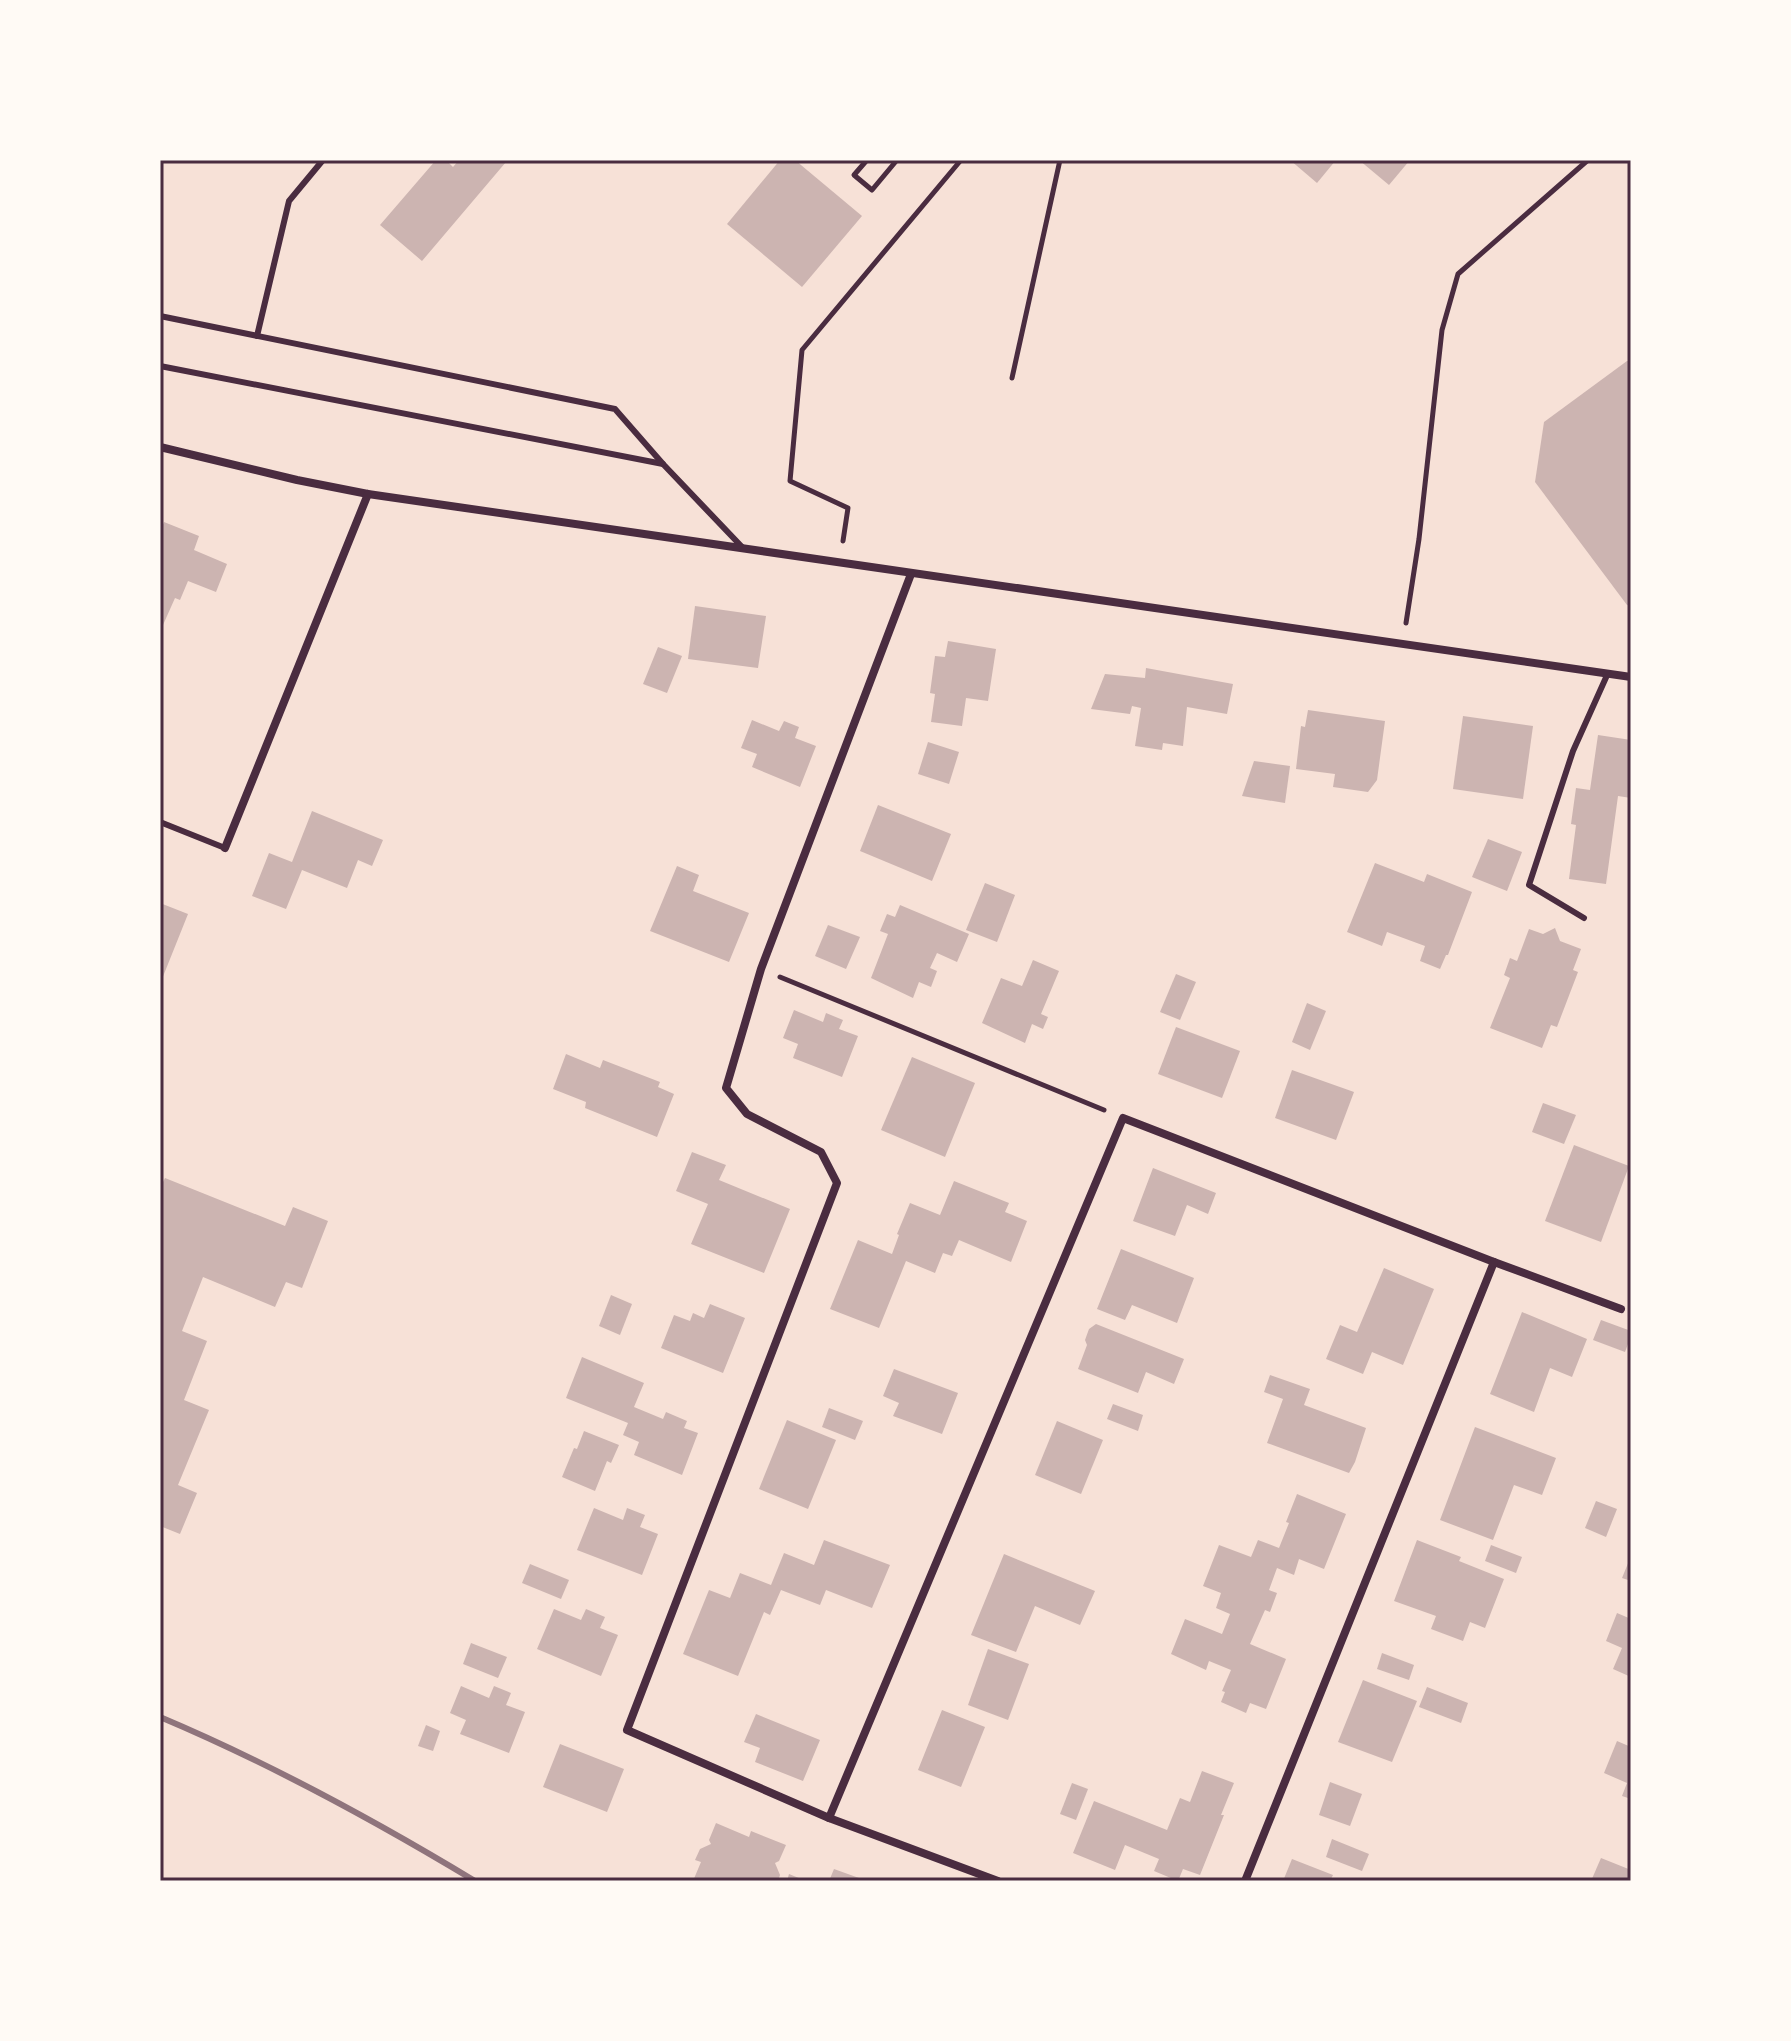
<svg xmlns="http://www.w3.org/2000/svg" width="1791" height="2041" viewBox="0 0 1791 2041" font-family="'PT Serif',serif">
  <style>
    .building { fill: #ccb4b1 }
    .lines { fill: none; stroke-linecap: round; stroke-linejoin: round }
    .path { stroke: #4a2c40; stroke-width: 5 }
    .service { stroke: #4a2c40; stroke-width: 6 }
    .minor { stroke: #4a2c40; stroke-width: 8 }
    .rail { stroke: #8f747c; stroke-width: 6 }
    .neatline { fill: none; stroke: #4a2c40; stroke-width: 3 }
  </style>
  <rect width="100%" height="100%" fill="#f7e1d7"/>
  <!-- building -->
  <g class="building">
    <polygon points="436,160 446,160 453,167 459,160 504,160 506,162 422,261 380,225"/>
    <polygon points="780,160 795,160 862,216 802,287 727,224"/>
    <polygon points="1290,160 1336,160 1317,183"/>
    <polygon points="1359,160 1410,160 1389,185"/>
    <polygon points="1627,361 1631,361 1631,606 1627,605 1535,482 1544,422"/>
    <polygon points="164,522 199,536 194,550 227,564 216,592 188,581 180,600 175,598 163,625 160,624 160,532"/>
    <polygon points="695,606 766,616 758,668 688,659"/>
    <polygon points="948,641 996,649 988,701 966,698 962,726 931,722 935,694 930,693 935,656 945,657"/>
    <polygon points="658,647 682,656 667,693 643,684"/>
    <polygon points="1146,668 1233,684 1227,714 1187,707 1183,746 1163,743 1162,750 1135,746 1141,708 1132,706 1130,714 1091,709 1105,674 1145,678"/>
    <polygon points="1308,710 1385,721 1377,780 1368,792 1333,787 1335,774 1296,769 1301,726 1305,727"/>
    <polygon points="1463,716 1533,726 1523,799 1453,789"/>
    <polygon points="752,720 779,731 784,721 799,727 795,738 816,746 800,787 752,767 757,754 741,748"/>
    <polygon points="1598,735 1631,740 1631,798 1618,796 1606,884 1569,879 1576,825 1571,824 1576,788 1590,790"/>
    <polygon points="928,742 959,752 949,784 918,774"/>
    <polygon points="1254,761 1290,766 1285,803 1242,796"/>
    <polygon points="878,805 951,834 932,881 860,851"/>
    <polygon points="312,811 383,840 372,866 358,860 347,888 302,870 286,909 252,896 269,853 292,862"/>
    <polygon points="1488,839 1522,852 1507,891 1472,877"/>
    <polygon points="1375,863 1424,882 1427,874 1472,892 1448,955 1446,955 1440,969 1420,961 1425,946 1387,932 1382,946 1347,932"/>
    <polygon points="677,866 699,875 693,891 749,913 729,962 650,931"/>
    <polygon points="985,883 1015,895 997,942 966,930"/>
    <polygon points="160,903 188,914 160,984"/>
    <polygon points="900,905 969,934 957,962 937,953 930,968 937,971 931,987 919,982 913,998 871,978 888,934 880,931 887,914 895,917"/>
    <polygon points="828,925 860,937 846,969 815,956"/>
    <polygon points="1555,928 1560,941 1581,949 1573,970 1578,972 1557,1027 1551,1025 1542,1048 1490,1028 1510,978 1504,975 1510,958 1517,961 1529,929 1543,934"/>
    <polygon points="1033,960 1059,971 1041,1014 1048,1017 1043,1029 1032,1024 1025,1043 982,1023 1001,978 1022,986"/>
    <polygon points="1176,974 1196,982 1180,1020 1160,1012"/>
    <polygon points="1307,1003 1326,1011 1310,1050 1292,1042"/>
    <polygon points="794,1010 823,1022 826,1013 843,1020 839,1029 858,1036 842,1077 793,1058 798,1044 783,1038"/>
    <polygon points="1176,1027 1240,1051 1222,1098 1158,1074"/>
    <polygon points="566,1054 600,1068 603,1060 660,1082 658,1087 674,1094 657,1137 585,1108 586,1102 553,1089"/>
    <polygon points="912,1057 975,1083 945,1157 881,1130"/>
    <polygon points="1292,1070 1354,1092 1336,1140 1275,1118"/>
    <polygon points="1543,1103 1576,1115 1564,1144 1532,1132"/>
    <polygon points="1574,1145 1629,1166 1601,1242 1545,1221"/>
    <polygon points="692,1152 726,1165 719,1180 790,1209 764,1273 691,1244 708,1204 676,1191"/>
    <polygon points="1153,1168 1216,1193 1208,1214 1187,1205 1175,1236 1133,1221"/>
    <polygon points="165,1178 285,1226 293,1207 328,1221 302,1288 286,1282 275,1307 203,1277 182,1331 207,1341 184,1400 209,1410 178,1485 197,1493 180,1534 160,1526 160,1188"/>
    <polygon points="954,1181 1009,1203 1005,1212 1027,1221 1011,1262 959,1240 952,1256 943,1253 935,1273 906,1261 879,1328 830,1309 858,1240 892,1254 899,1235 897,1234 910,1203 940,1215"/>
    <polygon points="1121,1249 1194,1278 1177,1323 1132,1305 1125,1320 1097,1309"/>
    <polygon points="1384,1268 1434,1289 1403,1365 1372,1352 1363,1374 1326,1359 1340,1325 1357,1332"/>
    <polygon points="611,1295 632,1304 620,1335 599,1326"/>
    <polygon points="710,1304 745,1318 723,1373 661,1348 674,1315 690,1321 693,1313 704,1318"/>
    <polygon points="1522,1312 1587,1339 1572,1377 1550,1368 1534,1412 1490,1394"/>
    <polygon points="1601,1320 1631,1331 1631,1336 1625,1352 1593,1340"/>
    <polygon points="1096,1324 1184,1359 1174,1384 1146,1372 1138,1393 1078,1369 1087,1345 1085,1340 1089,1329"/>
    <polygon points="582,1357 644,1383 634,1407 663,1419 666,1412 687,1421 684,1428 698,1433 682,1475 634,1455 639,1442 623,1435 628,1423 566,1398"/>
    <polygon points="894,1369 958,1393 942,1434 893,1416 899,1403 883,1396"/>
    <polygon points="1270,1375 1310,1389 1304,1405 1366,1428 1355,1462 1349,1473 1267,1443 1283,1399 1264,1392"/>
    <polygon points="1113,1404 1143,1415 1138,1431 1107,1419"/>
    <polygon points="829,1408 863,1421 855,1440 822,1427"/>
    <polygon points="787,1420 836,1440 808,1509 759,1489"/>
    <polygon points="1057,1421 1103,1440 1081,1494 1035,1475"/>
    <polygon points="1475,1427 1556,1458 1542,1495 1514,1485 1493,1540 1440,1520"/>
    <polygon points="584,1431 619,1445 611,1463 607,1461 595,1491 562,1477 574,1448 577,1449"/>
    <polygon points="1297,1494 1346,1514 1324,1569 1299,1559 1294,1575 1277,1568 1269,1590 1277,1593 1270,1612 1265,1610 1250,1644 1286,1659 1266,1709 1250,1703 1246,1713 1221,1702 1225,1692 1222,1691 1231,1670 1209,1661 1206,1670 1171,1654 1185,1619 1222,1634 1230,1614 1216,1608 1221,1593 1203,1586 1219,1545 1251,1557 1258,1540 1279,1548 1289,1523 1286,1522"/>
    <polygon points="1596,1501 1617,1509 1606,1537 1585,1528"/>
    <polygon points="594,1508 623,1520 627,1508 645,1515 640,1527 658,1534 642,1575 577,1550"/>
    <polygon points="824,1540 890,1565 872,1608 826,1590 820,1605 781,1590 770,1615 764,1612 738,1676 683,1654 709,1590 730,1598 740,1573 771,1585 784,1553 814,1565"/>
    <polygon points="1417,1540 1461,1557 1459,1561 1504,1579 1485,1628 1470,1622 1463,1641 1431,1629 1436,1616 1394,1601"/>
    <polygon points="1491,1545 1522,1557 1516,1573 1485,1561"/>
    <polygon points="1004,1554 1095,1591 1080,1625 1035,1606 1016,1652 971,1635"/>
    <polygon points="1631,1556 1631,1581 1622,1578"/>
    <polygon points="530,1564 569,1580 561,1599 522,1583"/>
    <polygon points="554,1609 581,1620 586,1609 605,1617 600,1628 618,1635 601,1676 537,1649"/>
    <polygon points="1617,1613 1631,1619 1631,1677 1613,1669 1622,1648 1606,1641"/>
    <polygon points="471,1643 507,1657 498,1678 463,1664"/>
    <polygon points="988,1649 1029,1664 1008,1720 968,1705"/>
    <polygon points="1382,1653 1414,1665 1409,1680 1377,1669"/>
    <polygon points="1363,1680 1417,1701 1392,1762 1338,1742"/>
    <polygon points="461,1686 489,1698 494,1686 511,1693 506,1705 525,1712 509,1753 460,1734 466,1720 450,1713"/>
    <polygon points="1427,1687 1468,1703 1461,1723 1419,1707"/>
    <polygon points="942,1710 985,1727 961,1787 918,1770"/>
    <polygon points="756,1714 820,1740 803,1781 755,1762 760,1748 744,1742"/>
    <polygon points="426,1725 440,1731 433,1751 418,1746"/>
    <polygon points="1617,1741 1631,1747 1631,1799 1622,1796 1627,1783 1604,1773"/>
    <polygon points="560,1744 624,1769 607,1812 543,1787"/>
    <polygon points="1202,1771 1234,1783 1221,1815 1224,1815 1200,1875 1183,1869 1178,1881 1154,1871 1159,1859 1125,1845 1115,1870 1073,1853 1094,1801 1167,1830 1180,1798 1190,1802"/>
    <polygon points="1330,1782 1362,1794 1350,1826 1319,1815"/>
    <polygon points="1072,1783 1088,1789 1076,1820 1060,1814"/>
    <polygon points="716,1823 749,1837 751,1831 786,1845 779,1861 775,1863 780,1875 778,1881 693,1881 701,1862 695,1860 700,1849 711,1844 709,1840"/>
    <polygon points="1332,1839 1369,1854 1362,1871 1326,1857"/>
    <polygon points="1601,1858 1631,1870 1631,1881 1591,1881"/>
    <polygon points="1292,1859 1333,1875 1330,1881 1283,1881"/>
    <polygon points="834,1869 859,1878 858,1881 829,1881"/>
    <polygon points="789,1874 806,1881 787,1881"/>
  </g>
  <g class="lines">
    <!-- path -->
    <g class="path">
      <polyline points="867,160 854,175 872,190 897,160"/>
      <polyline points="1012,378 1060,160"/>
      <polyline points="843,541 848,508 790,481 802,350 961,160"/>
      <polyline points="1406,623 1419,539 1442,330 1458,274 1588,160"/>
      <polyline points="780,977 1104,1110"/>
    </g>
    <!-- service -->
    <g class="service">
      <polyline points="160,316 615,409 663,464 743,548"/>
      <polyline points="257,336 289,201 323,160"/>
      <polyline points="160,366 663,464"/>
      <polyline points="160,822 225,848"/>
      <polyline points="1584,918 1529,885 1573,751 1608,673"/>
    </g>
    <!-- minor -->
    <g class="minor">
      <polyline points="160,447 297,480 368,494 1631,677"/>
      <polyline points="911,574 761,969 726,1088 747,1114 821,1152 837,1183 627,1730 829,1818 998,1881"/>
      <polyline points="225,848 368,494"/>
      <polyline points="829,1818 1123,1118 1494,1262 1621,1309"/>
      <polyline points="1245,1881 1494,1262"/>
    </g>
    <!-- rail -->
    <path class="rail" d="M 160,1717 C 269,1763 374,1820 475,1881"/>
  </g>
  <!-- border -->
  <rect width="1791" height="2041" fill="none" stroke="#fffaf5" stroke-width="324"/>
  <rect x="162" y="162" width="1467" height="1717" class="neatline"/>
</svg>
